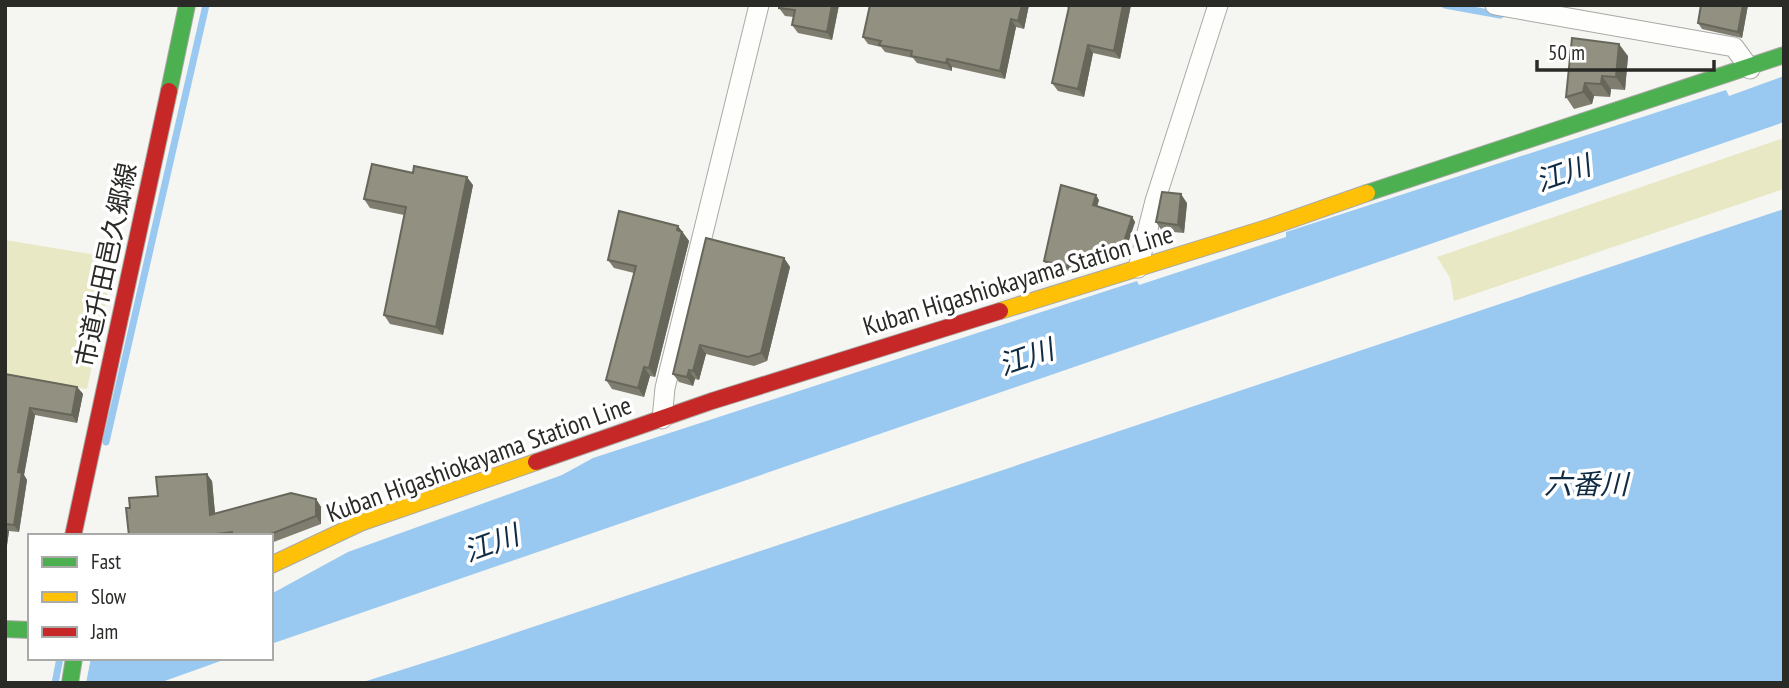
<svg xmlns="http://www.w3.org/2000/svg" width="1789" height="688" viewBox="0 0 1789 688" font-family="'PT Sans Narrow','Noto Sans JP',sans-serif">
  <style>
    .green { fill: #e9e8c5 }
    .water { fill: #99c8f1 }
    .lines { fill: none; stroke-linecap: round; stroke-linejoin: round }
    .stream { stroke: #99c8f1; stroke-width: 7 }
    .street-casing { stroke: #a9a9a6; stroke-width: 21 }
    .fast-casing { stroke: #a9a9a6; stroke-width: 18 }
    .slow-casing { stroke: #a9a9a6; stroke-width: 18 }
    .jam-casing { stroke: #a9a9a6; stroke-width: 18 }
    .street { stroke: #fefefd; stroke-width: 19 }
    .fast { stroke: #4caf50; stroke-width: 16 }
    .slow { stroke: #ffc107; stroke-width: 16 }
    .jam { stroke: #c62828; stroke-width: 16 }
    .wall { fill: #7e7d6f }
    .shaded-wall { fill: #66665a }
    .building { fill: #929181; stroke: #66665a; stroke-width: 2 }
    .labels { text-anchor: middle; stroke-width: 7; stroke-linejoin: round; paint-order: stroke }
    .street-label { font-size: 26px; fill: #2a2a27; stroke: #fff }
    .water-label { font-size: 28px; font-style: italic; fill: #102c45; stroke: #fff }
  </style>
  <rect width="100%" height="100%" fill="#f5f5f1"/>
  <!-- green -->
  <g class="green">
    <polygon points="1784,138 1784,189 1454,301 1450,278 1437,257"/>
    <polygon points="5,240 115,258 87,389 5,377"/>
  </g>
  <!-- water -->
  <g class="water">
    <polygon points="1784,76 1784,122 271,644 271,594 348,552 562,475 593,458 1137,281 1139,285 1286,237 1286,232 1726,90 1729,96"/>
    <polygon points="1784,209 1784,683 360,683 455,653"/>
    <polygon points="91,658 229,658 159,683 86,683"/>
  </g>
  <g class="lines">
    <!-- stream -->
    <g class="stream">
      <polyline points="1445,5 1500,15"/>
      <polyline points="106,442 206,5"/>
      <polyline points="55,683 60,658"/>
    </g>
    <defs>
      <g id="street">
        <polyline points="1495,5 1734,47 1750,69"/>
        <polyline points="1138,268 1155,201 1218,5"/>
        <polyline points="662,419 665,388 759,5"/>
      </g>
      <g id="fast">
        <polyline points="169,91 187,5"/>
        <polyline points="1367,193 1784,55"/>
        <polyline points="5,629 30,630"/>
        <polyline points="70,683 74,658"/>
      </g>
      <g id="slow">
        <polyline points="1000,311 1270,227 1367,193"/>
        <polyline points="271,565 360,523 536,462"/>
      </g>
      <g id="jam">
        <polyline points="536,462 712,401 1000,311"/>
        <polyline points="73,536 169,91"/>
      </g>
    </defs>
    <!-- street casing -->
    <use href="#street" class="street-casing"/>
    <!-- fast casing -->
    <use href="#fast" class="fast-casing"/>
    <!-- slow casing -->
    <use href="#slow" class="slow-casing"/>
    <!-- jam casing -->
    <use href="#jam" class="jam-casing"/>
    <!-- street -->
    <use href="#street" class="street"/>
    <!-- fast -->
    <use href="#fast" class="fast"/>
    <!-- slow -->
    <use href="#slow" class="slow"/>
    <!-- jam -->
    <use href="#jam" class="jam"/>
  </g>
  <!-- wall -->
  <g class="wall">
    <polygon points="779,5 839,5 832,40 798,33 792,25 794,17 785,16 779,8"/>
    <polygon points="1029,5 1024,29 1016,27 1005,79 952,67 952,71 917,63 913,58 885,52 881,47 868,44 863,37"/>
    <polygon points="1067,5 1131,5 1120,59 1093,53 1084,97 1058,91 1052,83 1069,9"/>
    <polygon points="1701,5 1748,5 1742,38 1702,29 1698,23"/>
    <polygon points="1572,38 1628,56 1625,90 1611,89 1610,97 1594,96 1592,104 1574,109 1566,97"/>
    <polygon points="413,173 473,185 443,335 390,324 384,315 404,215 370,208 364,199"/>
    <polygon points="1099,200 1097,206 1132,217 1135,222 1125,252 1088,258 1086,264 1073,261 1070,271 1047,265 1044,261"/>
    <polygon points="1187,203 1184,233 1162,231 1156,222"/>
    <polygon points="678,226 689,241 655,377 650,376 644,397 612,389 606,380 634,273 614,268 608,260"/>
    <polygon points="784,258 790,267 767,361 754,366 706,354 699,380 695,379 693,386 679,382 673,374"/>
    <polygon points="5,374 77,387 83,394 77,423 35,415 24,475 27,480 19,532 9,531 5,559"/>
    <polygon points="212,481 215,514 316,499 321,507 321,524 271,543 271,536 129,536 130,508 158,496"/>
  </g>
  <!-- shaded-wall -->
  <g class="shaded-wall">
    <polygon points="832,5 839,5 832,40 827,32"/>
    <polygon points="1022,5 1029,5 1024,29 1018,21"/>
    <polygon points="1123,5 1131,5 1120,59 1114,51"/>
    <polygon points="1743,5 1748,5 1742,38 1738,32"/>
    <polygon points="1011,19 1016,27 1005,79 1000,71"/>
    <polygon points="1619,44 1628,56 1625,90 1616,77"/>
    <polygon points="1088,45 1093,53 1084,97 1078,89"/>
    <polygon points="947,59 952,67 952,71 946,63"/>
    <polygon points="1602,76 1611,89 1610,97 1601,84"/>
    <polygon points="1585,83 1594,96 1592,104 1583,92"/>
    <polygon points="467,177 473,185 443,335 436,327"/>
    <polygon points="1181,194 1187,203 1184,233 1178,225"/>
    <polygon points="1096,195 1099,200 1096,210 1093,205"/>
    <polygon points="1132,217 1135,222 1125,252 1122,248"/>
    <polygon points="678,226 689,241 655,377 649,368"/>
    <polygon points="1085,253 1088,258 1086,264 1083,260"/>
    <polygon points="1070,256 1073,261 1070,271 1067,267"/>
    <polygon points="784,258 790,267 767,361 761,353"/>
    <polygon points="700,345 706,354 699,380 693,371"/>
    <polygon points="644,367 650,376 644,397 638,388"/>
    <polygon points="689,370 695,379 693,386 687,377"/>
    <polygon points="77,387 83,394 77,423 72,415"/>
    <polygon points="30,408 35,415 24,475 27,480 19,532 14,525 18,472"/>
    <polygon points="207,474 212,481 216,523 210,515"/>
    <polygon points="316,499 321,507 321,524 316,516"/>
    <polygon points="5,526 9,531 5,559"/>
  </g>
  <!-- building -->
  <g class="building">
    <polygon points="779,5 832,5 827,32 792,25 795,10 779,8"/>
    <polygon points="870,5 1022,5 1018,21 1011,19 1000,71 947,59 946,63 911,56 912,51 879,45 881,41 863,37"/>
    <polygon points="1067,5 1123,5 1114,51 1088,45 1078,89 1052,83 1069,7 1067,6"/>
    <polygon points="1701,5 1743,5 1738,32 1698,23"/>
    <polygon points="1572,38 1619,44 1616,77 1602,76 1601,84 1585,83 1583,92 1566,97"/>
    <polygon points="372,164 413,173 414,166 467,177 436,327 384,315 406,207 364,199"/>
    <polygon points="1061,185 1096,195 1093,205 1132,217 1122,248 1085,253 1083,260 1070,256 1067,267 1044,261"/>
    <polygon points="1162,192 1181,194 1178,225 1156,222"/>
    <polygon points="619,211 678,226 677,230 682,232 649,368 644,367 638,388 606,380 636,266 608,260"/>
    <polygon points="706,238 784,258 761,353 748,357 700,345 693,371 689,370 687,377 673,374"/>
    <polygon points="5,374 77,387 72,415 30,408 18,472 22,473 14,525 5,524"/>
    <polygon points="207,474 210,515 291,493 316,499 316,516 266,536 233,536 232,532 199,536 129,536 126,508 130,508 129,498 158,496 156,477"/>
  </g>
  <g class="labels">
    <!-- street labels -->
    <g class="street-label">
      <text transform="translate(106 265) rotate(-78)" y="9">市道升田邑久郷線</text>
      <text transform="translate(1018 280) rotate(-17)" y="9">Kuban Higashiokayama Station Line</text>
      <text transform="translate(479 459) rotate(-20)" y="9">Kuban Higashiokayama Station Line</text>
    </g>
    <!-- water labels -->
    <g class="water-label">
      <text transform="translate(1563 173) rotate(-19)" y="10">江川</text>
      <text transform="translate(1026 357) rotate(-19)" y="10">江川</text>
      <text x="1586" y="494">六番川</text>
      <text transform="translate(491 543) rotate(-20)" y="10">江川</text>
    </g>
  </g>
  <!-- border -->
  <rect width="1789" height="688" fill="none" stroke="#2a2a27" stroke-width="14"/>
  <!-- legend -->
  <rect x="28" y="534" width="245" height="126" fill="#ffffff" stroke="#aaaaa9" stroke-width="2"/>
  <rect x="42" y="557" width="35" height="10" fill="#4caf50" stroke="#aaaaa9" stroke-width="2"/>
  <text x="91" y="569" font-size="21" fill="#2a2a27">Fast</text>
  <rect x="42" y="592" width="35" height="10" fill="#ffc107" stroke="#aaaaa9" stroke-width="2"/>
  <text x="91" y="604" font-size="21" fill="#2a2a27">Slow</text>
  <rect x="42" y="627" width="35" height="10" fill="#c62828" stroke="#aaaaa9" stroke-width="2"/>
  <text x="91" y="639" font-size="21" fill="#2a2a27">Jam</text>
  <!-- scale -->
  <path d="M1537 60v10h177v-10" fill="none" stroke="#2a2a27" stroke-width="3.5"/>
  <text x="1548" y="60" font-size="21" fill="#2a2a27" stroke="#ffffff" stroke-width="5" paint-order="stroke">50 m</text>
</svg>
